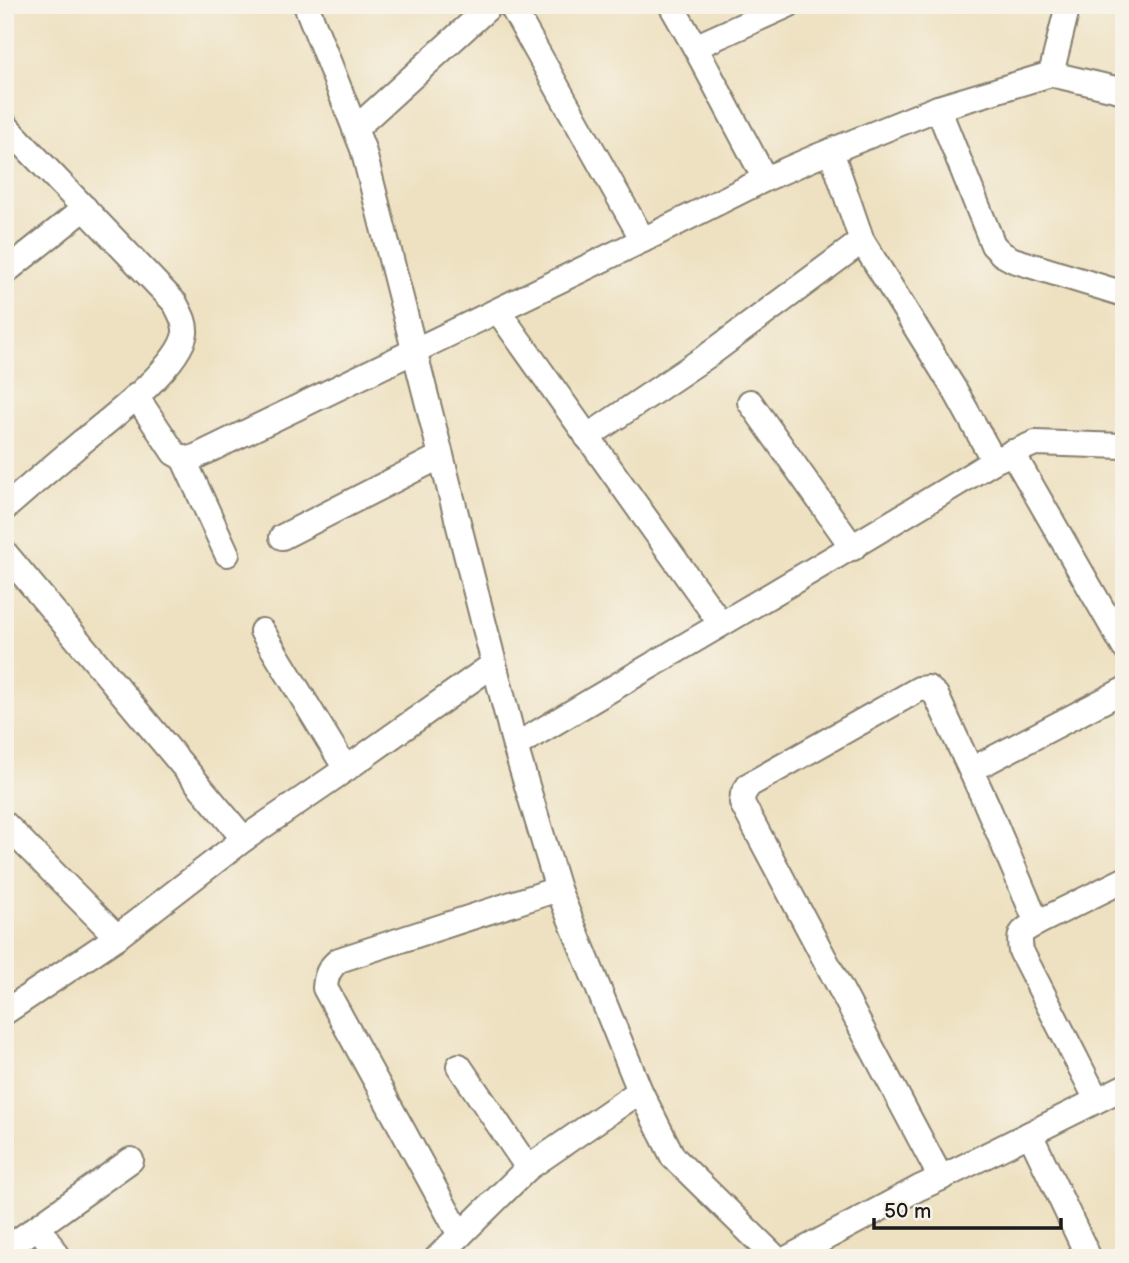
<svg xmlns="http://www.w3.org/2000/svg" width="1129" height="1263" viewBox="0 0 1129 1263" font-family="'Balsamiq Sans',sans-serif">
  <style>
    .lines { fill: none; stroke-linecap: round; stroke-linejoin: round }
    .minor-casing { stroke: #857e6e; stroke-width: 28 }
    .minor { stroke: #fff; stroke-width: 24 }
  </style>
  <rect width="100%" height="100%" fill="#f7f3e8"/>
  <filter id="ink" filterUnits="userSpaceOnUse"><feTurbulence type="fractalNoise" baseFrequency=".0143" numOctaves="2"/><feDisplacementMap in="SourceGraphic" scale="14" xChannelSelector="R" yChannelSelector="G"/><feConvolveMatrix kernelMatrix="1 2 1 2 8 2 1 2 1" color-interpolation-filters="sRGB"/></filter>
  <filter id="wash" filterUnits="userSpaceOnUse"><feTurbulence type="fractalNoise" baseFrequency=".00686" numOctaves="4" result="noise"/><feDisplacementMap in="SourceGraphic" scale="28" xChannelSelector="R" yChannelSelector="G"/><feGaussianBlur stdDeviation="1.57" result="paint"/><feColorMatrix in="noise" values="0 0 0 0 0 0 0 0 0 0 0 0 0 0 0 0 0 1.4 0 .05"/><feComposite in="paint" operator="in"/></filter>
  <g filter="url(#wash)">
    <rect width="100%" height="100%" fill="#eee1c1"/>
  </g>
  <g filter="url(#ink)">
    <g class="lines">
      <defs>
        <g id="minor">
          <polyline points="306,5 363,149 515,746 558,889 640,1091 673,1157 776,1258"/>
          <polyline points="511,5 643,240"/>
          <polyline points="671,5 695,47 765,179"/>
          <polyline points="695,47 788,5"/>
          <polyline points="1051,74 1068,5"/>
          <polyline points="938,108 993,245 1002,254 1013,260 1124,294"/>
          <path d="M 5,125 L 175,303 C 180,313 186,322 185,333 C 180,366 109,420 83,441 C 57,463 31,485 5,508"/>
          <polyline points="355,129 491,5"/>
          <polyline points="831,151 862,241 956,392 994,461"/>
          <polyline points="5,272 85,208"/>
          <polyline points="498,311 721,624"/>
          <polyline points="136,396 174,453 183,458 191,459 643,240 765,179 816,157 938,108 1051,74 1124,91"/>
          <polyline points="750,402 853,548"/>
          <polyline points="587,437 710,354 862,241"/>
          <polyline points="1012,452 1124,647"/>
          <polyline points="183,458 227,554"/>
          <polyline points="282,537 441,456"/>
          <polyline points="5,553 244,839"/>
          <polyline points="262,631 346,769"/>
          <path d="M 515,746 C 675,651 836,558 994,461 L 1035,443 L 1124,446"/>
          <polyline points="971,770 1124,690"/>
          <polyline points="5,824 117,937"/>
          <polyline points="1037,923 1124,880"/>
          <polyline points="5,1012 117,937 244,839 346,769 494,664"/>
          <polyline points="459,1066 528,1168"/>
          <polyline points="1030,1134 1089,1258"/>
          <path d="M 941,1178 L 742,803 L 743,794 L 749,785 L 919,689 L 928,688 L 936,695 L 986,803 L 1037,923 C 1021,932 1018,932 1021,951 L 1097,1100"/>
          <polyline points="39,1226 58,1258"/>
          <path d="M 460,1235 L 325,988 C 326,975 329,968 339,960 L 558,889"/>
          <polyline points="5,1250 131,1160"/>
          <polyline points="437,1258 528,1168 640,1091"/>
          <polyline points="788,1258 919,1188 941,1178 1124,1087"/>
        </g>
      </defs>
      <!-- minor casing -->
      <use href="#minor" class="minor-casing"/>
      <!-- minor -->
      <use href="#minor" class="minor"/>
    </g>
  </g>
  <!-- margin -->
  <rect width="1129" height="1263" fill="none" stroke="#f7f3e8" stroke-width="28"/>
  <!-- scale -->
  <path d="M874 1218v10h187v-10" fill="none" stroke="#1c1c1c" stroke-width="3.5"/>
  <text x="884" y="1218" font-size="21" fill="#1c1c1c" stroke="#f7f3e8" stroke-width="5" paint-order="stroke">50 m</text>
</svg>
